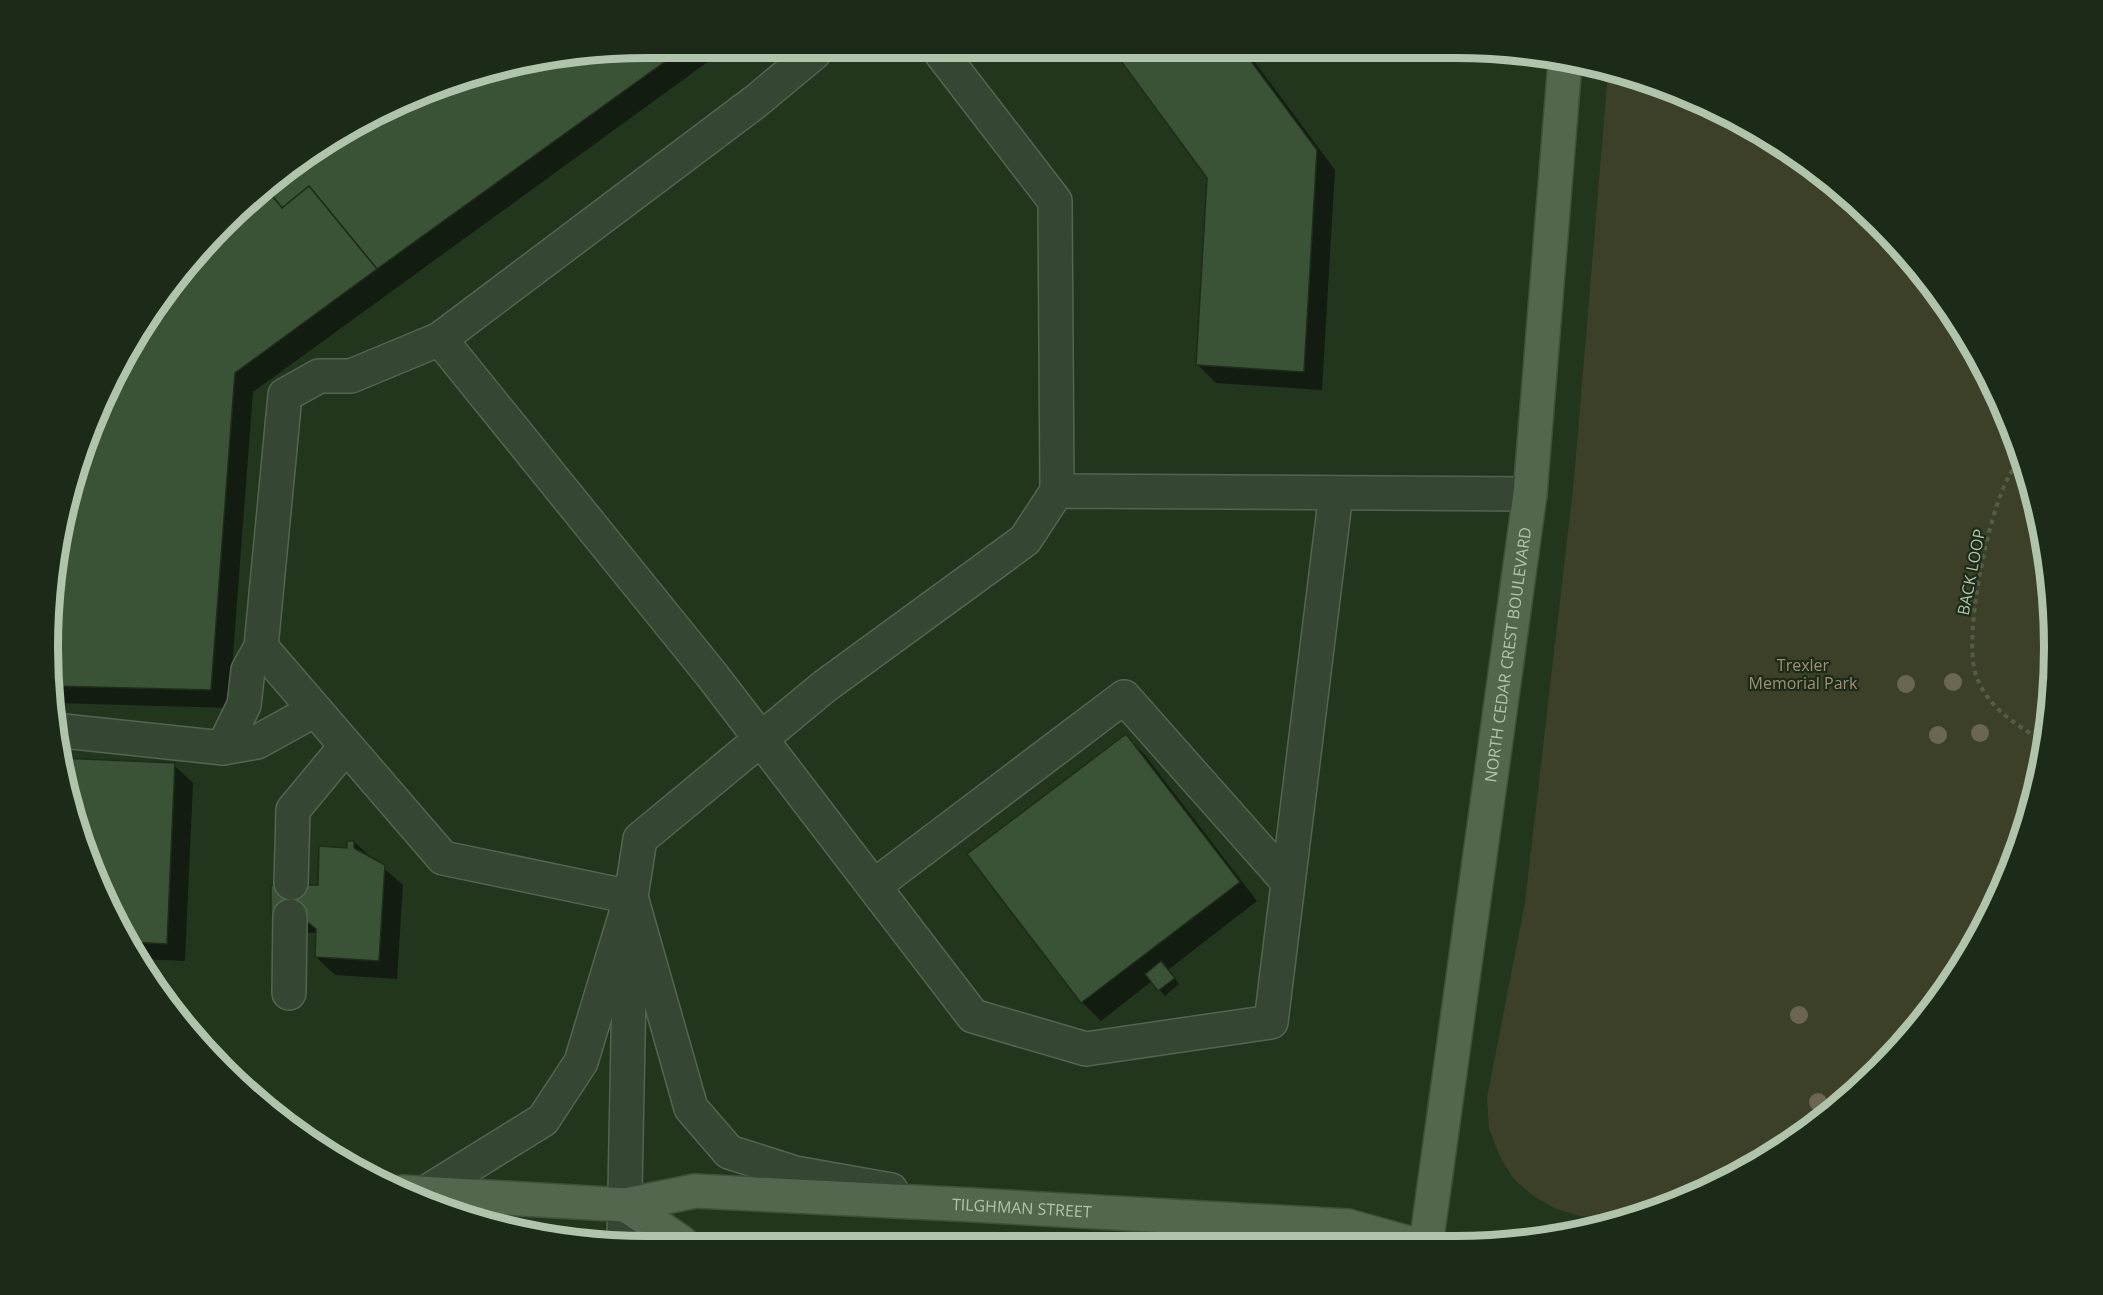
<svg xmlns="http://www.w3.org/2000/svg" width="2103" height="1295" viewBox="0 0 2103 1295" font-family="'Open Sans',sans-serif">
  <style>
    .green { fill: #3d4029 }
    .shadow { fill: #0007 }
    .building { fill: #3a5235; stroke: #1d2d19; stroke-width: 1.5 }
    .lines { fill: none; stroke-linecap: round; stroke-linejoin: round }
    .minor-casing { stroke: #53654f; stroke-width: 36 }
    .major-casing { stroke: #3f503b; stroke-width: 36 }
    .path { stroke: #545e47; stroke-width: 4; stroke-dasharray: 4.5 4.5; stroke-linecap: butt }
    .minor { stroke: #354632; stroke-width: 33 }
    .major { stroke: #53674f; stroke-width: 33 }
    .tree { fill: #6a6651 }
    .labels { text-anchor: middle; stroke-width: 4.5; stroke-linejoin: round; paint-order: stroke }
    .street-label { font-size: 16px; fill: #afc4ab; stroke: #1b2b17 }
    .park-label { font-size: 16px; fill: #a48e7a; stroke: #1b2b17 }
    .rim { fill: none; stroke: #afc4ab; stroke-width: 8 }
  </style>
  <rect width="100%" height="100%" fill="#22361e"/>
  <!-- green -->
  <polygon class="green" points="1608,73 1685,94 1820,172 1906,252 1975,347 2023,454 2050,569 2054,686 2035,802 1993,912 1931,1012 1851,1098 1755,1167 1627,1220 1580,1216 1554,1208 1532,1195 1513,1178 1500,1157 1489,1129 1487,1098 1525,903 1574,480"/>
  <!-- shadow -->
  <g class="shadow">
    <polygon points="569,53 720,53 253,392 229,708 55,703 51,699 48,647 59,531 80,455 149,314 223,224 283,172 382,110 455,80"/>
    <polygon points="1116,53 1248,53 1335,170 1322,390 1216,383 1198,365 1209,178"/>
    <polygon points="1126,736 1144,754 1257,901 1168,970 1179,984 1165,996 1152,981 1101,1021 1082,1002 969,855"/>
    <polygon points="61,760 174,765 193,783 185,961 139,959 80,840"/>
    <polygon points="354,842 403,885 397,979 335,975 316,957 317,933 291,933 272,914 319,886"/>
  </g>
  <!-- building -->
  <g class="building">
    <polygon points="569,53 677,53 377,269 309,186 282,208 265,187 283,172 382,110 455,80"/>
    <polygon points="1115,53 1245,53 1317,150 1304,372 1196,365 1207,178"/>
    <polygon points="309,186 377,269 235,373 211,690 51,686 48,647 59,531 80,455 149,314 223,224 265,187 282,208"/>
    <polygon points="1126,734 1240,882 1081,1003 967,854"/>
    <polygon points="61,758 175,763 167,944 130,942 80,840"/>
    <polygon points="347,841 354,841 354,848 385,865 379,961 315,957 316,929 299,915 271,915 271,885 318,885 319,846 347,848"/>
    <polygon points="1161,961 1175,978 1158,991 1145,974"/>
  </g>
  <g class="lines">
    <defs>
      <g id="minor">
        <polyline points="941,53 1055,201 1057,491"/>
        <polyline points="440,339 711,674 973,1016 1086,1049 1271,1022 1336,493"/>
        <polyline points="54,730 223,748 257,742 315,710"/>
        <polyline points="223,748 244,705 248,670 261,647"/>
        <polyline points="291,883 293,810 346,746"/>
        <polyline points="874,886 1124,697 1288,882"/>
        <polyline points="631,897 443,858 261,647 285,395 319,376 351,376 440,339 755,102 814,53"/>
        <polyline points="631,897 691,1108 729,1152 795,1173 891,1190"/>
        <polyline points="289,993 290,916"/>
        <polyline points="425,1193 543,1120 581,1062 631,897 640,839 825,686 1025,540 1057,491 1530,494"/>
        <polyline points="624,1242 630,938"/>
      </g>
      <g id="major">
        <path id="s1" d="M 402,1192 L 626,1205 L 695,1191 L 973,1205 L 1348,1226 L 1416,1245"/>
        <polyline points="626,1205 681,1242"/>
        <path id="s2" d="M 1426,1245 L 1530,494 L 1565,62"/>
      </g>
    </defs>
    <!-- minor casing -->
    <use href="#minor" class="minor-casing"/>
    <!-- major casing -->
    <use href="#major" class="major-casing"/>
    <!-- path -->
    <path class="path" d="M 2023,455 C 2018,463 2012,470 2008,478 C 1988,515 1964,632 1975,672 C 1985,706 2016,725 2045,742"/>
    <!-- minor -->
    <use href="#minor" class="minor"/>
    <!-- major -->
    <use href="#major" class="major"/>
  </g>
  <!-- trees -->
  <g class="tree">
    <circle cx="1953" cy="682" r="9"/>
    <circle cx="1906" cy="684" r="9"/>
    <circle cx="1980" cy="733" r="9"/>
    <circle cx="1938" cy="735" r="9"/>
    <circle cx="1799" cy="1015" r="9"/>
    <circle cx="1818" cy="1102" r="9"/>
  </g>
  <g class="labels">
    <!-- street labels -->
    <g class="street-label">
      <text transform="translate(1971 572) rotate(-79)" y="6">BACK LOOP</text>
      <text dy="6" stroke="none"><textPath href="#s2" startOffset="596">NORTH CEDAR CREST BOULEVARD</textPath></text>
      <text dy="6" stroke="none"><textPath href="#s1" startOffset="622">TILGHMAN STREET</textPath></text>
    </g>
    <!-- park labels -->
    <g class="park-label">
      <text x="1803" y="671">Trexler<tspan x="1803" dy="18">Memorial Park</tspan></text>
    </g>
  </g>
  <!-- crop -->
  <path d="M0 0H2103V1295H0ZM647 58H1455A589 589 0 0 1 2044 647V647A589 589 0 0 1 1455 1236H647A589 589 0 0 1 58 647V647A589 589 0 0 1 647 58Z" fill="#1b2b17" fill-rule="evenodd"/>
  <path class="rim" d="M647 58H1455A589 589 0 0 1 2044 647V647A589 589 0 0 1 1455 1236H647A589 589 0 0 1 58 647V647A589 589 0 0 1 647 58Z"/>
</svg>
